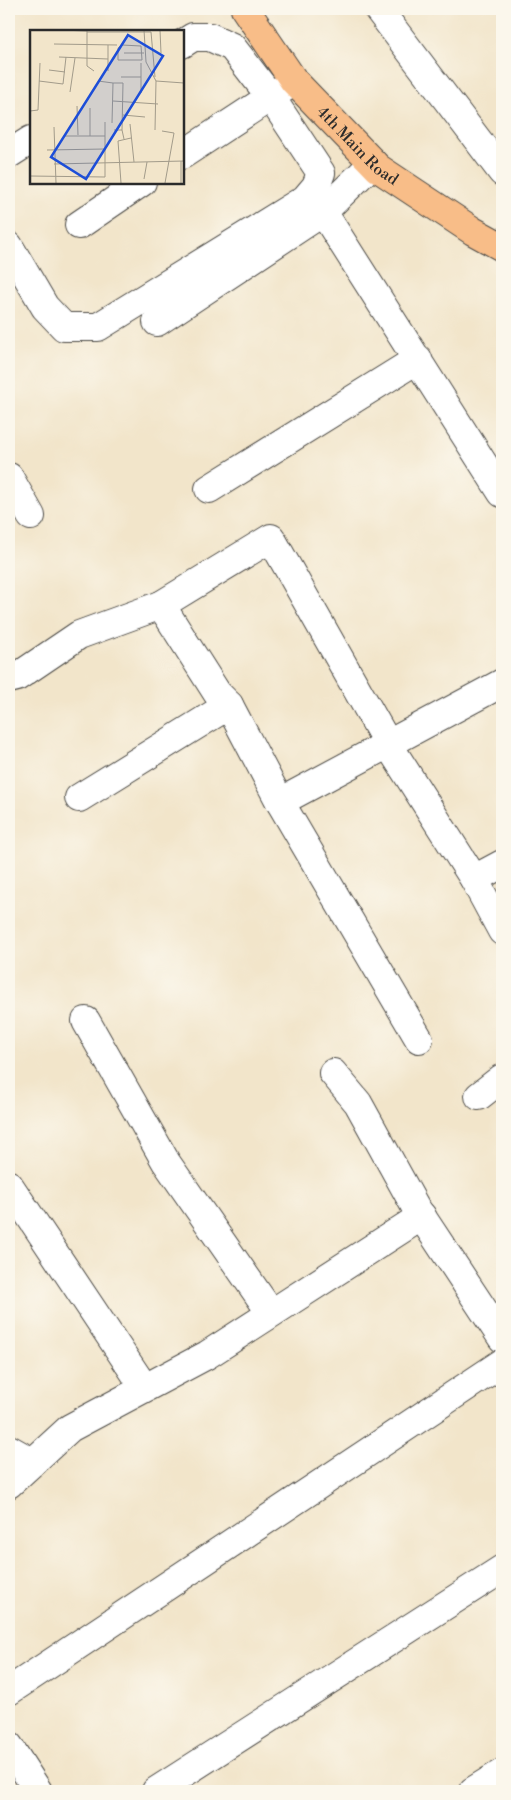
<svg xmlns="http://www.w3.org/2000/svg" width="511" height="1800" viewBox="0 0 511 1800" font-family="'Libre Bodoni',serif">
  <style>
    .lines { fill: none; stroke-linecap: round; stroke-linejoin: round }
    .minor-casing { stroke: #494743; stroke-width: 30 }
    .major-casing { stroke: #494743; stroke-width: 30 }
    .minor { stroke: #fff; stroke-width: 28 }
    .major { stroke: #f8bd88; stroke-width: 28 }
    .labels { text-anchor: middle; stroke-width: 4; stroke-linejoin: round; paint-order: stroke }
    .street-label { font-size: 16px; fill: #2b2b2b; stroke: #fbf7ec }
    .inset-road { fill: none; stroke: #a29b8a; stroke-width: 1 }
    .view { fill: #1d4ed8; fill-opacity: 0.15; stroke: #1d4ed8; stroke-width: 2.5 }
    .inset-edge { fill: none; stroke: #2b2b2b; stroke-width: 2.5 }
  </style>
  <rect width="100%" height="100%" fill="#fbf7ec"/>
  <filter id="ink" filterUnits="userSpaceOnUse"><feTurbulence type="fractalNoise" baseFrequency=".02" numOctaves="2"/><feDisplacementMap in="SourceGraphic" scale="10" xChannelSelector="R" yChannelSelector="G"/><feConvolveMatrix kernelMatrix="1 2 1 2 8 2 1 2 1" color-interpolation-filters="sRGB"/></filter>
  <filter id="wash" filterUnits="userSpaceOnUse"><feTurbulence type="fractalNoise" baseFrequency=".0096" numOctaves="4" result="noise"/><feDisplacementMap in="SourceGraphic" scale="20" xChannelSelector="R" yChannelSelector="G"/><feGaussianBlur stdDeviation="1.12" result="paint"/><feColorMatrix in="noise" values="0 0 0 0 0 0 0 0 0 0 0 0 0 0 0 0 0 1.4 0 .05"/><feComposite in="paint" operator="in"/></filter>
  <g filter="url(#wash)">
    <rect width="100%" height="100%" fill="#f2e5ca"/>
  </g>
  <g filter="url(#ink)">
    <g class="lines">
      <defs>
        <g id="minor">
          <polyline points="378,9 502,172"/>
          <polyline points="9,154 31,140"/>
          <polyline points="182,155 287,86"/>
          <polyline points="323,212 502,493"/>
          <polyline points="79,225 142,182"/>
          <polyline points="9,246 45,307 64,327 98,327 305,199 316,186 321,173 270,96 232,47 210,37 193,37 182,44"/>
          <polyline points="157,322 323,212 373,163"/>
          <polyline points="9,477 31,516"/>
          <polyline points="209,489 418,359"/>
          <polyline points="161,605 271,538 388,744 474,879 502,931"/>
          <polyline points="9,679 17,677 79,635 161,605 217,693 229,705 280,802 419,1039"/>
          <polyline points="79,798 229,705"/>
          <polyline points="280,802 502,683"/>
          <polyline points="474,879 502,864"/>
          <polyline points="86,1021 166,1162 271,1313"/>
          <polyline points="333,1073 358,1103 416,1208 502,1338"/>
          <polyline points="479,1096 502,1078"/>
          <polyline points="9,1185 144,1387"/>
          <polyline points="9,1449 32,1462"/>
          <polyline points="9,1484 70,1428 207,1355 422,1216"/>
          <polyline points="9,1691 502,1363"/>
          <polyline points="9,1746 38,1791"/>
          <polyline points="156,1791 502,1569"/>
          <polyline points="473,1791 502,1773"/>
        </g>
        <g id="major">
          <path id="s1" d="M 245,9 L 294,81 L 378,168 L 473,231 L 502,247"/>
        </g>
      </defs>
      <!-- minor casing -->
      <use href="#minor" class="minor-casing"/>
      <!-- major casing -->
      <use href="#major" class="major-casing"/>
      <!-- minor -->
      <use href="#minor" class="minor"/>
      <!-- major -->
      <use href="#major" class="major"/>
    </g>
  </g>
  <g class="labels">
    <!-- street labels -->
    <g class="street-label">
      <text dy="6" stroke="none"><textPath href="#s1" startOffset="178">4th Main Road</textPath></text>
    </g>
  </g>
  <!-- overview -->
  <g transform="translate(30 30)">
    <rect width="154" height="154" fill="#f2e5ca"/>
    <path class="inset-road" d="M 30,0 L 57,1M 114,0 L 116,32 L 126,51 L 154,53M 130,0 L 131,23M 57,1 L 57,36 L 64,41M 57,2 L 121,2 L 125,47M 24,14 L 87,15M 92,15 L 111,16 L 112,30 L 88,30 L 88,18 ZM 94,23 L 114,23M 29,27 L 78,29M 111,33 L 111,63M 19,40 L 35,42M 78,41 L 78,15M 91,47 L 111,47M 9,51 L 33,54 L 36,27M 68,51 L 83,53 L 82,93M 83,53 L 93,53 L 92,100M 40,62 L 45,28M 83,71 L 128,74M 47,76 L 48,105M 60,78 L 60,106M 0,81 L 8,80 L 10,33M 93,85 L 115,87M 100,94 L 104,132M 24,97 L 26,153M 84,100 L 92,100 L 94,109M 125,100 L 126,51M 132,101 L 144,103 L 135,153M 34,106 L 75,106M 17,120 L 75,119M 24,134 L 154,131M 0,146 L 75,147 L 75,92M 114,149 L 117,132M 91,153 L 88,111 L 101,108M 151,153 L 151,131"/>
    <path class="view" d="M 98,5 L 133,26 L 56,149 L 21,127 Z"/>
    <rect width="154" height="154" class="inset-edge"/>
  </g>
  <!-- margin -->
  <rect width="511" height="1800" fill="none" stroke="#fbf7ec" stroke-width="30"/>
</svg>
